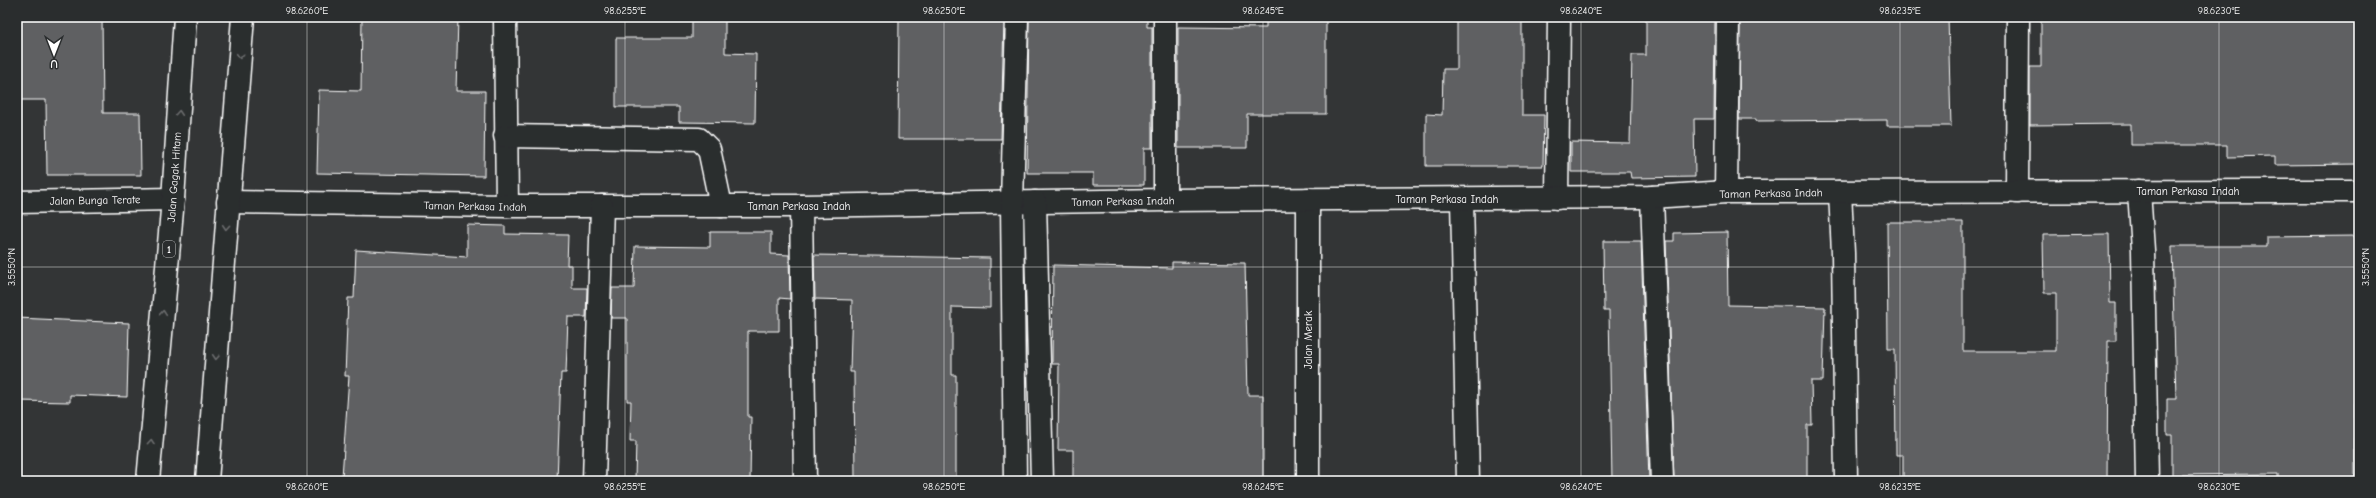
<svg xmlns="http://www.w3.org/2000/svg" width="2376" height="498" viewBox="0 0 2376 498" font-family="'Comic Neue',sans-serif">
  <style>
    .building { fill: #5f6162; stroke: #fff }
    .lines { fill: none; stroke-linecap: round; stroke-linejoin: round }
    .minor-casing { stroke: #fff; stroke-width: 25 }
    .highway-casing { stroke: #fff; stroke-width: 25 }
    .minor { stroke: #2a2d2e; stroke-width: 22 }
    .highway { stroke: #2a2d2e; stroke-width: 22 }
    .oneway { stroke: #6a6c6d }
    .ticks { fill: none; stroke: #fff; stroke-width: 1; stroke-opacity: 0.45 }
    .labels { text-anchor: middle; stroke-width: 3; stroke-linejoin: round; paint-order: stroke }
    .shield { fill: #2a2d2e; stroke: #bfc0c0; stroke-width: 1 }
    .shield-label { font-size: 10px; font-weight: bold; fill: #fff }
    .street-label { font-size: 11px; fill: #fff; stroke: #2a2d2e }
    .neatline { fill: none; stroke: #fff; stroke-width: 1.5 }
    .ticks-label { font-size: 10px; text-anchor: middle; fill: #fff }
  </style>
  <rect width="100%" height="100%" fill="#333536"/>
  <filter id="ink" filterUnits="userSpaceOnUse"><feTurbulence type="fractalNoise" baseFrequency=".025" numOctaves="2"/><feDisplacementMap in="SourceGraphic" scale="8" xChannelSelector="R" yChannelSelector="G"/><feConvolveMatrix kernelMatrix="1 2 1 2 8 2 1 2 1" color-interpolation-filters="sRGB"/></filter>
  <g filter="url(#ink)">
    <!-- building -->
    <g class="building">
      <polygon points="19,17 102,17 103,113 140,113 141,175 47,175 46,100 20,100"/>
      <polygon points="362,17 458,17 456,91 485,91 484,176 317,173 319,90 361,91"/>
      <polygon points="692,17 725,17 725,53 756,54 755,123 679,122 679,107 616,107 616,38 692,38"/>
      <polygon points="899,17 1004,17 1001,139 898,139"/>
      <polygon points="1029,17 1147,17 1147,27 1152,27 1152,148 1144,148 1144,185 1093,185 1093,173 1027,173"/>
      <polygon points="1266,17 1326,17 1326,114 1247,114 1247,148 1178,148 1178,27 1266,28"/>
      <polygon points="1457,17 1522,17 1522,115 1544,115 1543,166 1426,166 1426,114 1442,115 1443,69 1457,69"/>
      <polygon points="1646,17 1715,18 1714,119 1694,119 1695,177 1631,178 1630,172 1571,172 1571,142 1630,143 1632,55 1646,55"/>
      <polygon points="1948,17 1951,126 1887,126 1887,120 1756,121 1756,119 1739,119 1740,18"/>
      <polygon points="2041,17 2359,17 2359,164 2275,165 2275,156 2227,157 2227,145 2131,145 2131,124 2030,125 2030,67 2041,67"/>
      <polygon points="1887,222 1963,222 1963,351 2056,351 2056,293 2044,293 2043,235 2109,234 2110,303 2116,303 2116,341 2108,341 2107,481 1903,481 1903,455 1896,455 1895,349 1888,349"/>
      <polygon points="467,225 505,226 505,234 568,235 567,265 572,265 572,288 587,288 586,317 568,317 566,373 561,373 557,481 409,481 342,477 349,376 345,376 348,298 354,298 356,250 467,257"/>
      <polygon points="710,232 771,232 771,254 789,255 790,299 779,298 779,331 748,331 748,417 751,417 750,481 635,479 636,441 630,441 631,401 627,401 627,318 611,318 612,288 634,288 635,246 710,247"/>
      <polygon points="1727,232 1728,305 1825,307 1823,381 1811,381 1812,425 1807,425 1807,481 1674,481 1666,241 1674,241 1674,233"/>
      <polygon points="2357,236 2359,391 2355,391 2355,481 2278,481 2278,474 2172,475 2172,435 2167,435 2167,399 2176,399 2172,246 2267,246 2267,237"/>
      <polygon points="1603,241 1641,241 1649,481 1612,481 1609,311 1604,311"/>
      <polygon points="814,255 990,258 990,308 952,307 952,375 956,375 956,481 855,478 854,372 850,372 852,300 815,299"/>
      <polygon points="1172,262 1245,263 1248,395 1263,395 1263,481 1073,481 1073,450 1058,450 1059,364 1052,364 1053,265 1172,268"/>
      <polygon points="17,318 129,323 127,397 70,395 70,402 17,401"/>
    </g>
    <g class="lines">
      <defs>
        <g id="minor">
          <polyline points="505,17 507,206"/>
          <polyline points="505,136 699,139 709,149 721,206"/>
          <polyline points="2139,191 2143,250 2147,481"/>
          <polyline points="1726,192 1728,17"/>
          <polyline points="1840,192 1843,253 1846,481"/>
          <polyline points="2017,192 2018,17"/>
          <polyline points="1652,197 1662,481"/>
          <polyline points="1557,198 1559,17"/>
          <polyline points="1308,199 1308,481"/>
          <polyline points="1462,199 1468,481"/>
          <polyline points="1165,200 1165,17"/>
          <polyline points="17,202 173,199"/>
          <polyline points="228,202 507,206 801,206 1165,200 1652,197 1726,192 2359,191"/>
          <polyline points="1035,202 1042,481"/>
          <polyline points="801,206 805,481"/>
          <polyline points="594,481 602,206"/>
          <polyline points="1015,481 1012,203 1017,17"/>
        </g>
        <g id="highway">
          <polyline points="148,481 173,199 185,17"/>
          <polyline points="207,481 243,17"/>
        </g>
      </defs>
      <!-- minor casing -->
      <use href="#minor" class="minor-casing"/>
      <!-- highway casing -->
      <use href="#highway" class="highway-casing"/>
      <!-- minor -->
      <use href="#minor" class="minor"/>
      <!-- highway -->
      <use href="#highway" class="highway"/>
    </g>
    <!-- one-way arrows -->
    <defs><path id="oneway-chevron" d="M-2-3.5L2.5 0L-2 3.5" fill="none" stroke-width="1.6" stroke-linecap="round" stroke-linejoin="round"/></defs>
    <g class="oneway">
      <use href="#oneway-chevron" transform="translate(240 56) rotate(95)"/>
      <use href="#oneway-chevron" transform="translate(179 113) rotate(-86)"/>
      <use href="#oneway-chevron" transform="translate(226 227) rotate(94)"/>
      <use href="#oneway-chevron" transform="translate(163 313) rotate(-85)"/>
      <use href="#oneway-chevron" transform="translate(216 357) rotate(94)"/>
      <use href="#oneway-chevron" transform="translate(151 442) rotate(-85)"/>
    </g>
  </g>
  <!-- ticks -->
  <path class="ticks" d="M 307,17 L 307,481M 625,17 L 625,481M 944,17 L 944,481M 1263,17 L 1263,481M 1581,17 L 1581,481M 1900,17 L 1900,481M 2219,17 L 2219,481M 17,267 L 2359,267"/>
  <g class="labels">
    <!-- shield labels -->
    <rect class="shield" x="163" y="241" width="12" height="16" rx="3"/>
    <g class="shield-label">
      <text x="169" y="253">1</text>
    </g>
    <!-- street labels -->
    <g class="street-label">
      <text transform="translate(174 177) rotate(-86)" y="4">Jalan Gagak Hitam</text>
      <text x="2188" y="195">Taman Perkasa Indah</text>
      <text transform="translate(1771 193) rotate(-1)" y="4">Taman Perkasa Indah</text>
      <text x="1447" y="203">Taman Perkasa Indah</text>
      <text transform="translate(95 200) rotate(-1)" y="4">Jalan Bunga Terate</text>
      <text transform="translate(1123 201) rotate(-1)" y="4">Taman Perkasa Indah</text>
      <text transform="translate(475 206) rotate(1)" y="4">Taman Perkasa Indah</text>
      <text x="799" y="210">Taman Perkasa Indah</text>
      <text transform="translate(1308 340) rotate(-90)" y="4">Jalan Merak</text>
    </g>
  </g>
  <!-- margin -->
  <rect width="2376" height="498" fill="none" stroke="#2a2d2e" stroke-width="44"/>
  <!-- north arrow -->
  <g transform="translate(54 54) rotate(180)" stroke="#2a2d2e" stroke-width="3" paint-order="stroke">
  <path d="M0-3L7 15L0 10L-7 15Z" fill="#ffffff"/>
  <text y="-6" font-size="11" font-weight="bold" text-anchor="middle" fill="#ffffff">U</text>
  </g>
  <rect x="22" y="22" width="2332" height="454" class="neatline"/>
  <g class="ticks-label">
    <text x="307" y="14">98.6260°E</text>
    <text x="625" y="14">98.6255°E</text>
    <text x="944" y="14">98.6250°E</text>
    <text x="1263" y="14">98.6245°E</text>
    <text x="1581" y="14">98.6240°E</text>
    <text x="1900" y="14">98.6235°E</text>
    <text x="2219" y="14">98.6230°E</text>
    <text transform="translate(2365 267) rotate(-90)" y="4">3.5550°N</text>
    <text transform="translate(11 267) rotate(-90)" y="4">3.5550°N</text>
    <text x="307" y="490">98.6260°E</text>
    <text x="625" y="490">98.6255°E</text>
    <text x="944" y="490">98.6250°E</text>
    <text x="1263" y="490">98.6245°E</text>
    <text x="1581" y="490">98.6240°E</text>
    <text x="1900" y="490">98.6235°E</text>
    <text x="2219" y="490">98.6230°E</text>
  </g>
</svg>
